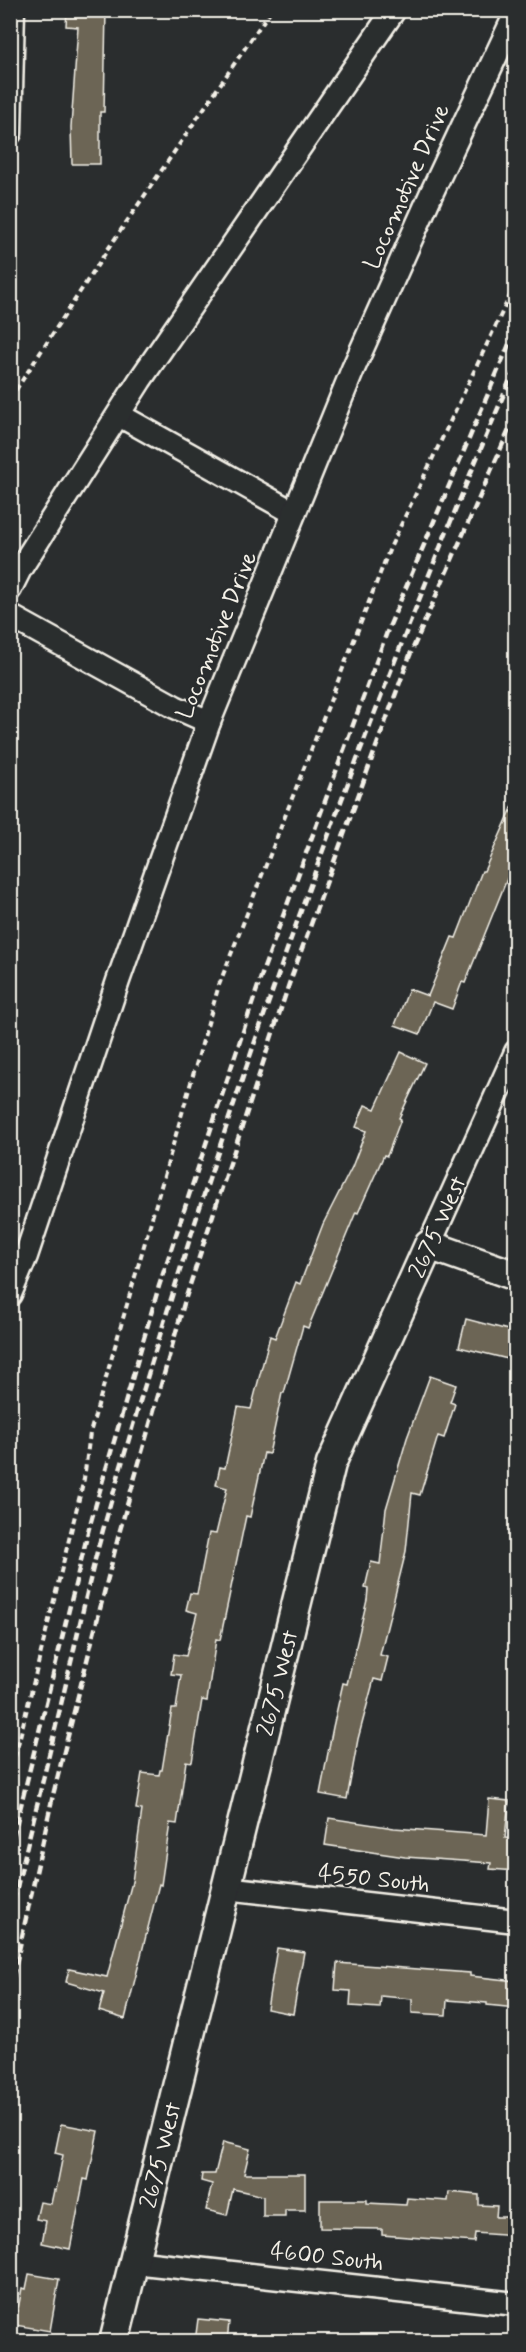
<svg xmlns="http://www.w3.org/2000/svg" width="526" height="2352" viewBox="0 0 526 2352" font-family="Mynerve,sans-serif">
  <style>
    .building { fill: #6c6554; stroke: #f4f1e8; stroke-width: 1.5 }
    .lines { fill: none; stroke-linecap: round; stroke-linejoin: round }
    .minor-casing { stroke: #f4f1e8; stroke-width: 27 }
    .tertiary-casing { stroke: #f4f1e8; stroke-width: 33 }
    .path { stroke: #f4f1e8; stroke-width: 4; stroke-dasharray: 6 4.5; stroke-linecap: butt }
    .minor { stroke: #2a2d2e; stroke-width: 22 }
    .tertiary { stroke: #2a2d2e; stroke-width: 28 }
    .rail { stroke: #f4f1e8; stroke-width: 4.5; stroke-dasharray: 9 4.5; stroke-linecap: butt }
    .labels { text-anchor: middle; stroke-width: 4.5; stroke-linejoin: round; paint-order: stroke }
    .street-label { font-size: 24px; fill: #f4f1e8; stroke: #2a2d2e }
  </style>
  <rect width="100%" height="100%" fill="#2a2d2e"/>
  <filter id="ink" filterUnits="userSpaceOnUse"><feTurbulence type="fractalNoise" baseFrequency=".0167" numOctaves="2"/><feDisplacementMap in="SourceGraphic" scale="12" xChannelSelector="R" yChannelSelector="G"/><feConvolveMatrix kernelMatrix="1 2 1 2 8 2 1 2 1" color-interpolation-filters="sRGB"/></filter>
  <g filter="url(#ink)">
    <!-- building -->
    <g class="building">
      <polygon points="67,10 106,10 104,112 100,112 100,164 72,164 71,127 78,27 66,26"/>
      <polygon points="516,799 516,871 511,869 465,983 462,982 452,1009 433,1002 420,1034 395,1025 409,989 428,996 452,937 456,938 482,871 484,871"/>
      <polygon points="401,1052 425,1063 399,1118 401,1119 387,1156 384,1155 358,1213 356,1212 308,1328 303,1326 284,1393 282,1393 269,1454 264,1453 250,1517 246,1516 220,1640 216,1639 207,1701 202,1700 192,1762 186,1761 177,1824 170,1823 161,1885 159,1884 125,2019 99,2011 104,1993 66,1982 69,1969 107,1977 132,1882 142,1810 136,1809 142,1773 159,1775 160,1770 162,1770 172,1709 176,1709 181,1675 171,1674 174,1654 186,1656 197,1613 186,1610 190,1593 197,1594 209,1533 216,1534 227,1488 216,1485 220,1467 225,1468 238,1407 251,1409 270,1336 275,1338 296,1282 300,1284 323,1224 352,1167 366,1131 356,1127 365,1105 375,1109"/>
      <polygon points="466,1319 516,1332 516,1345 512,1360 459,1347"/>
      <polygon points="430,1376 456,1385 450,1402 455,1404 444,1438 438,1436 420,1495 412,1493 406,1551 380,1655 388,1657 382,1681 374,1679 358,1739 347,1799 320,1794 333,1727 343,1683 347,1684 367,1600 368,1589 365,1588 371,1562 380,1564 386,1509 407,1438"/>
      <polygon points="489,1799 509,1801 505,1838 516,1839 516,1871 490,1869 491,1863 405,1857 325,1845 329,1818 394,1828 486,1835"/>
      <polygon points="277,1948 304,1952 293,2014 267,2009"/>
      <polygon points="337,1963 470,1973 470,1976 516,1981 516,2008 487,2005 487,2003 447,2000 446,2015 412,2013 412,1999 381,1996 380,2008 350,2006 351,1991 335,1990"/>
      <polygon points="61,2124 98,2131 88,2180 84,2179 70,2249 42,2243 46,2221 36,2219 40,2202 51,2204 54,2190 56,2191 63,2155 55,2153"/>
      <polygon points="223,2142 250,2149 244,2174 305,2174 305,2210 285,2210 285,2216 263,2216 263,2196 233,2189 227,2215 206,2210 212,2184 201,2181 202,2174 215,2174"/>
      <polygon points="449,2192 479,2195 479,2205 497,2206 496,2217 516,2217 516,2236 475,2233 474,2242 382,2235 382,2229 320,2228 320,2200 367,2200 367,2203 406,2205 407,2198 448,2201"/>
      <polygon points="29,2274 59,2279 50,2331 15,2325 22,2288 26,2289"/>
      <polygon points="198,2319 229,2322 227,2342 195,2342"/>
    </g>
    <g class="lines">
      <defs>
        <g id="minor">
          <polyline points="10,133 13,10"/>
          <polyline points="119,415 294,513"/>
          <polyline points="10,589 20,569 140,380 394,10"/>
          <polyline points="10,616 175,707 209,722"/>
          <polyline points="429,1245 516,1052"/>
          <polyline points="10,1294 26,1256 118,981 209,722 353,369 432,192 516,13"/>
          <polyline points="226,1888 516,1921"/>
          <polyline points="133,2262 516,2304"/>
        </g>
        <polyline id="tertiary" points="114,2342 331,1464 429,1245 516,1276"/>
      </defs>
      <!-- minor casing -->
      <use href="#minor" class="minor-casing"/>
      <!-- tertiary casing -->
      <use href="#tertiary" class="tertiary-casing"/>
      <!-- path -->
      <g class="path">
        <polyline points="10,399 108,249 271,10"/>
        <polyline points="10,1777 84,1479 90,1433 219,985 390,548 516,283"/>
      </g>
      <!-- minor -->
      <use href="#minor" class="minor"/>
      <!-- tertiary -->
      <use href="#tertiary" class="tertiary"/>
      <!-- rail -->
      <g class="rail">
        <polyline points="10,1850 89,1528 159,1286 264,968 387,632 516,328"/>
        <path d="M 10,1915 C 30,1835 49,1755 68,1675 C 78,1633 87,1590 98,1548 C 210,1144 351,750 516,366"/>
        <polyline points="10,1991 53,1795 120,1530 185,1300 289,984 410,655 516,414"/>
      </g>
    </g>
  </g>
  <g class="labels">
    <!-- street labels -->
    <g class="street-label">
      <text transform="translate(406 186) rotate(-66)" y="8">Locomotive Drive</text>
      <text transform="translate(216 635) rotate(-68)" y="8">Locomotive Drive</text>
      <text transform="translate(437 1227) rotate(-66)" y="8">2675 West</text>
      <text transform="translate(277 1683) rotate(-76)" y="8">2675 West</text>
      <text transform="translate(374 1878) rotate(6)" y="8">4550 South</text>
      <text transform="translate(160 2155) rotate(-76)" y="8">2675 West</text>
      <text transform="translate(327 2256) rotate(6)" y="8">4600 South</text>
    </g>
  </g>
  <!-- margin -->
  <rect width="526" height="2352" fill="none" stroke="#2a2d2e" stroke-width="36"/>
  <rect x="18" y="18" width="490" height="2316" fill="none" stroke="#f4f1e8" stroke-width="2" filter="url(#ink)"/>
</svg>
